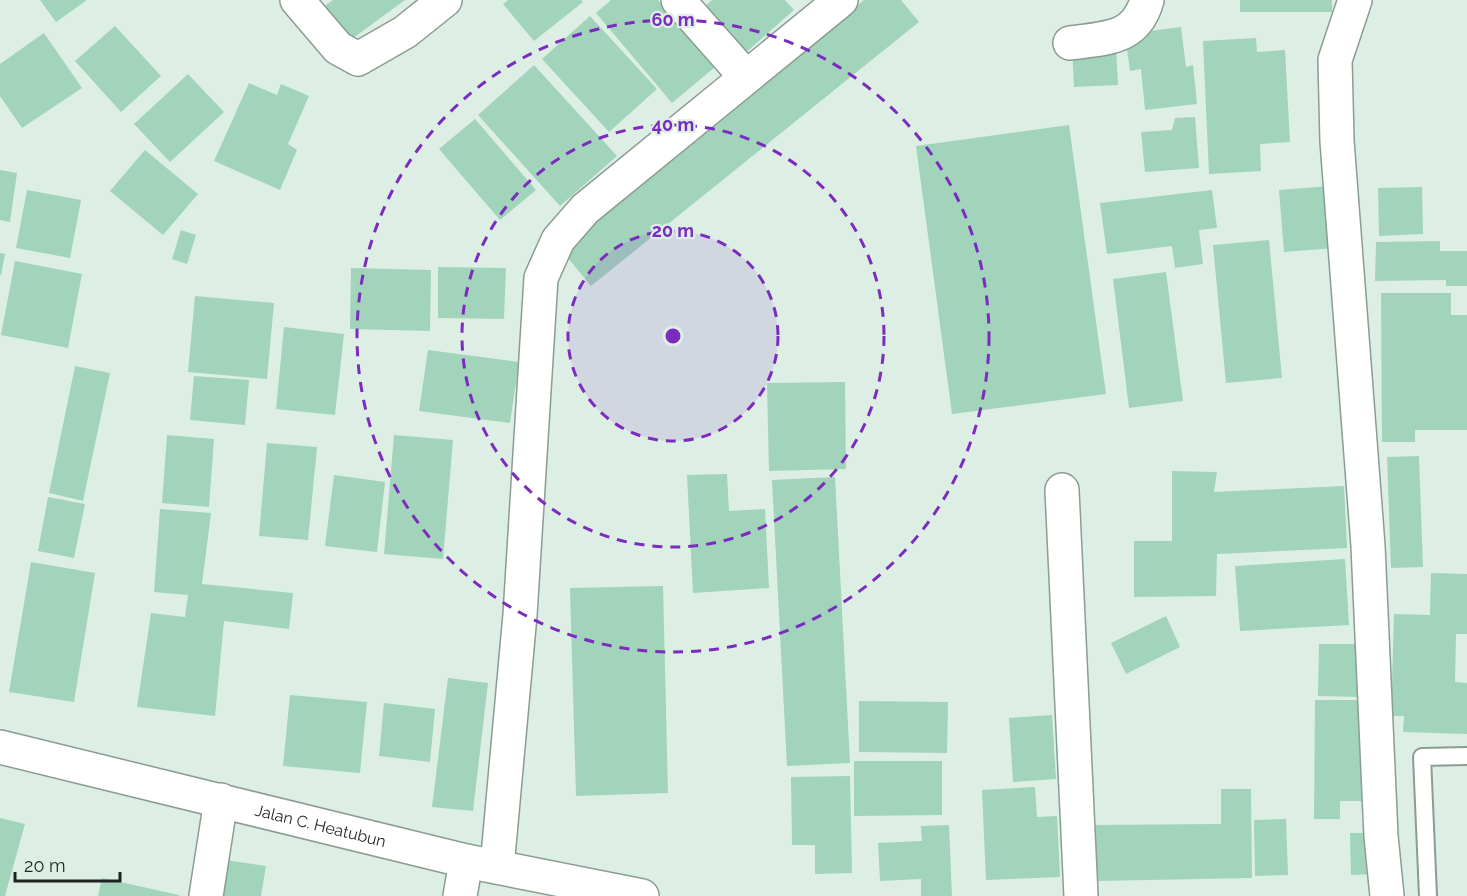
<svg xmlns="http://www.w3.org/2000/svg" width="1467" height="896" viewBox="0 0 1467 896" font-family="Raleway,sans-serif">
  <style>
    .building { fill: #a1d4bb }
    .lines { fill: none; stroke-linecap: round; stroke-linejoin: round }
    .service-casing { stroke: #8b9c93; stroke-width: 20 }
    .minor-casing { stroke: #8b9c93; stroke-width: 36 }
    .service { stroke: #fff; stroke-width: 16 }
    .minor { stroke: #fff; stroke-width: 33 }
    .ring { fill: none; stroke: #7b2cbf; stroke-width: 3; stroke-dasharray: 10 8 }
    .labels { text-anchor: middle; stroke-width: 4.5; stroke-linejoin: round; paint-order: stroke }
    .street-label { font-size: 16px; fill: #1c2320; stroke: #ddefe5 }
    .centre { fill: #7b2cbf; stroke: #ddefe5; stroke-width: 3 }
    .ring-label { font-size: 18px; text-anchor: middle; font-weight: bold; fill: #7b2cbf; stroke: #ddefe5; stroke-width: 4.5; stroke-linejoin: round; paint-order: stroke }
  </style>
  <rect width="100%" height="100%" fill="#ddefe5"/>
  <!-- building -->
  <g class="building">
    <polygon points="40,0 87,0 56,22"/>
    <polygon points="333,0 405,0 349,41 323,7"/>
    <polygon points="508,0 581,0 583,2 534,41 503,4"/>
    <polygon points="611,0 658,0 715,67 672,103 596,13"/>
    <polygon points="712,0 785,0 794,10 743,55 702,9"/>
    <polygon points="864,0 901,0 919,22 591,286 558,246"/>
    <rect x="1240" y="0" width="92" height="12"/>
    <polygon points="590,16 657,89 609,132 542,59"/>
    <polygon points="115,26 161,76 121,112 75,61"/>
    <polygon points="1181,27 1186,67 1193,65 1197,104 1145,110 1141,69 1130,71 1125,34"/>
    <polygon points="44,33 82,88 22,128 0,96 0,64"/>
    <polygon points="1256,38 1257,52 1285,50 1290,142 1260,144 1261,171 1209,174 1203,41"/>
    <polygon points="1116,46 1118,85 1074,87 1072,48"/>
    <polygon points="534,65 617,156 560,206 478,115"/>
    <polygon points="188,74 224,112 170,162 134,124"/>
    <polygon points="249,83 277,95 281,84 309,96 288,144 297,150 280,190 214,161"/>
    <polygon points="1195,117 1199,168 1145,172 1141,132 1172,130 1175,118"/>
    <polygon points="475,119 536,190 500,220 439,149"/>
    <polygon points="1069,125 1106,394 952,414 916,146"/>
    <polygon points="145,150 198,194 163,235 110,191"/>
    <polygon points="0,170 17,173 10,222 0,220"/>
    <polygon points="1330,186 1335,248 1284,252 1279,190"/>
    <polygon points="1422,187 1423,234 1379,236 1378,188"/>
    <polygon points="27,190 81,200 70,258 16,248"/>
    <polygon points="1212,190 1217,228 1199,230 1203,264 1175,268 1172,246 1107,254 1100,203"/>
    <polygon points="181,230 196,235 187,264 172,259"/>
    <polygon points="1269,240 1282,378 1226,383 1213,245"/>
    <polygon points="1440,241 1440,251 1467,251 1467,286 1446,286 1446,280 1375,281 1376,242"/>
    <polygon points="0,253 5,254 1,275 0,275"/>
    <polygon points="15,261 82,274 68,348 1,335"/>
    <polygon points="438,267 506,268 504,319 438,318"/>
    <polygon points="351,268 431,270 430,331 350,329"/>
    <polygon points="1166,272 1183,401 1129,408 1113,279"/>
    <polygon points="1381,293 1451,293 1451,315 1467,315 1467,430 1415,430 1415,442 1382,442"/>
    <polygon points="195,296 274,303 267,379 188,372"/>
    <polygon points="284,327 344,334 335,415 276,409"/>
    <polygon points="428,350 519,362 510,423 419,411"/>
    <polygon points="75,366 110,373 83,501 49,493"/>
    <polygon points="194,376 249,380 245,425 190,420"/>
    <polygon points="845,382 846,469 769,471 767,383"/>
    <polygon points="167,435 214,439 209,507 162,503"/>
    <polygon points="394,435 453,440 443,559 384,554"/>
    <polygon points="267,443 317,447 308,540 259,536"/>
    <polygon points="1419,456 1423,567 1391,568 1387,457"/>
    <polygon points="1172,471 1217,472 1214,492 1344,486 1347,548 1217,554 1216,596 1134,597 1134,541 1172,541"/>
    <polygon points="727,474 729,511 765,509 769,588 693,593 687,475"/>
    <polygon points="334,475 385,482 377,552 325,546"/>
    <polygon points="835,477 850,763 787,766 772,480"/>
    <polygon points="48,497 85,504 74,558 38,551"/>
    <polygon points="160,509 211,513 202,584 293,593 289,629 224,621 215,716 137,707 151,613 185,617 188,595 154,592"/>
    <polygon points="1345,559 1349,625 1240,631 1235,566"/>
    <polygon points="31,562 95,573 74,702 9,692"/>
    <polygon points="1431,573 1467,574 1467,634 1456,634 1455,682 1467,683 1467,734 1403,732 1404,716 1391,716 1394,614 1430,615"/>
    <polygon points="663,586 668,793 576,796 570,588"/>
    <polygon points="1166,616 1180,647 1126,674 1111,643"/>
    <polygon points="1319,644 1361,644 1360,697 1318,696"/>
    <polygon points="448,678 488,683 473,811 432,807"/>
    <polygon points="290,695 367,702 360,773 283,766"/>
    <polygon points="1315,700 1370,700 1370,801 1340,801 1340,819 1314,819"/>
    <polygon points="859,701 948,702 947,753 859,752"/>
    <polygon points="384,703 435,709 430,762 379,756"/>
    <polygon points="1052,715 1056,779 1013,782 1009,718"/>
    <polygon points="854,761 942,761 942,815 854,816"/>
    <polygon points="850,776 852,873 815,874 815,845 792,845 791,777"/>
    <polygon points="1035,787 1037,817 1057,816 1060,877 986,880 982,790"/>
    <polygon points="1221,789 1251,789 1252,878 1096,881 1095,825 1221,824"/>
    <polygon points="0,818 25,824 5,896 0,896"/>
    <polygon points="1286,819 1288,875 1255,876 1254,820"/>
    <polygon points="949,825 952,896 921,896 921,879 880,881 878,843 922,841 921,826"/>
    <polygon points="1350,833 1375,833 1377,874 1351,875"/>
    <polygon points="219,859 266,866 261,896 213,896"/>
    <polygon points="102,878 179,895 179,896 98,896"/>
  </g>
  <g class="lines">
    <defs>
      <polyline id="service" points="1428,896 1422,757 1467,756"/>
      <g id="minor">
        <polyline points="297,0 338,48 358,59 405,32 445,0"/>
        <polyline points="678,0 746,77"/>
        <polyline points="1355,0 1335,60 1337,141 1368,546 1381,836 1387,896"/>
        <path d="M 1070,43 C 1105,38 1136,40 1147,0"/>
        <polyline points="1062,490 1081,896"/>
        <path id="s1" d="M 0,747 L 466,861 L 642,896"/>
        <polyline points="497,867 520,615 541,278 558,240 585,209 841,0"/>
        <polyline points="206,896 221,800"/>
        <polyline points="460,896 466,861"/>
      </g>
    </defs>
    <!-- service casing -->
    <use href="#service" class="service-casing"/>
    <!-- minor casing -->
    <use href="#minor" class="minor-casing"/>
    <!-- service -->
    <use href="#service" class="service"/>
    <!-- minor -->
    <use href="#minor" class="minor"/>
  </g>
  <!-- distance rings -->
  <circle cx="673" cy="336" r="105" fill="#7b2cbf" fill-opacity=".12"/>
  <g class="ring">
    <circle cx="673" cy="336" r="105"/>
    <circle cx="673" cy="336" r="211"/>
    <circle cx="673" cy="336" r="316"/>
  </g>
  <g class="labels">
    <!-- street labels -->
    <g class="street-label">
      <text dy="6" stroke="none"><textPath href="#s1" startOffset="330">Jalan C. Heatubun</textPath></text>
    </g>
  </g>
  <circle cx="673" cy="336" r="9" class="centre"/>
  <g class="ring-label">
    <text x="673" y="26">60 m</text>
    <text x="673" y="131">40 m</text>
    <text x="673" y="237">20 m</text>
  </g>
  <!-- scale -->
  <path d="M15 872v9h105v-9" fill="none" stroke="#1c2320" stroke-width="3"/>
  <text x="24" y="872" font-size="18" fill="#1c2320" stroke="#ddefe5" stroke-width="4.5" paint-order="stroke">20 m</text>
</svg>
